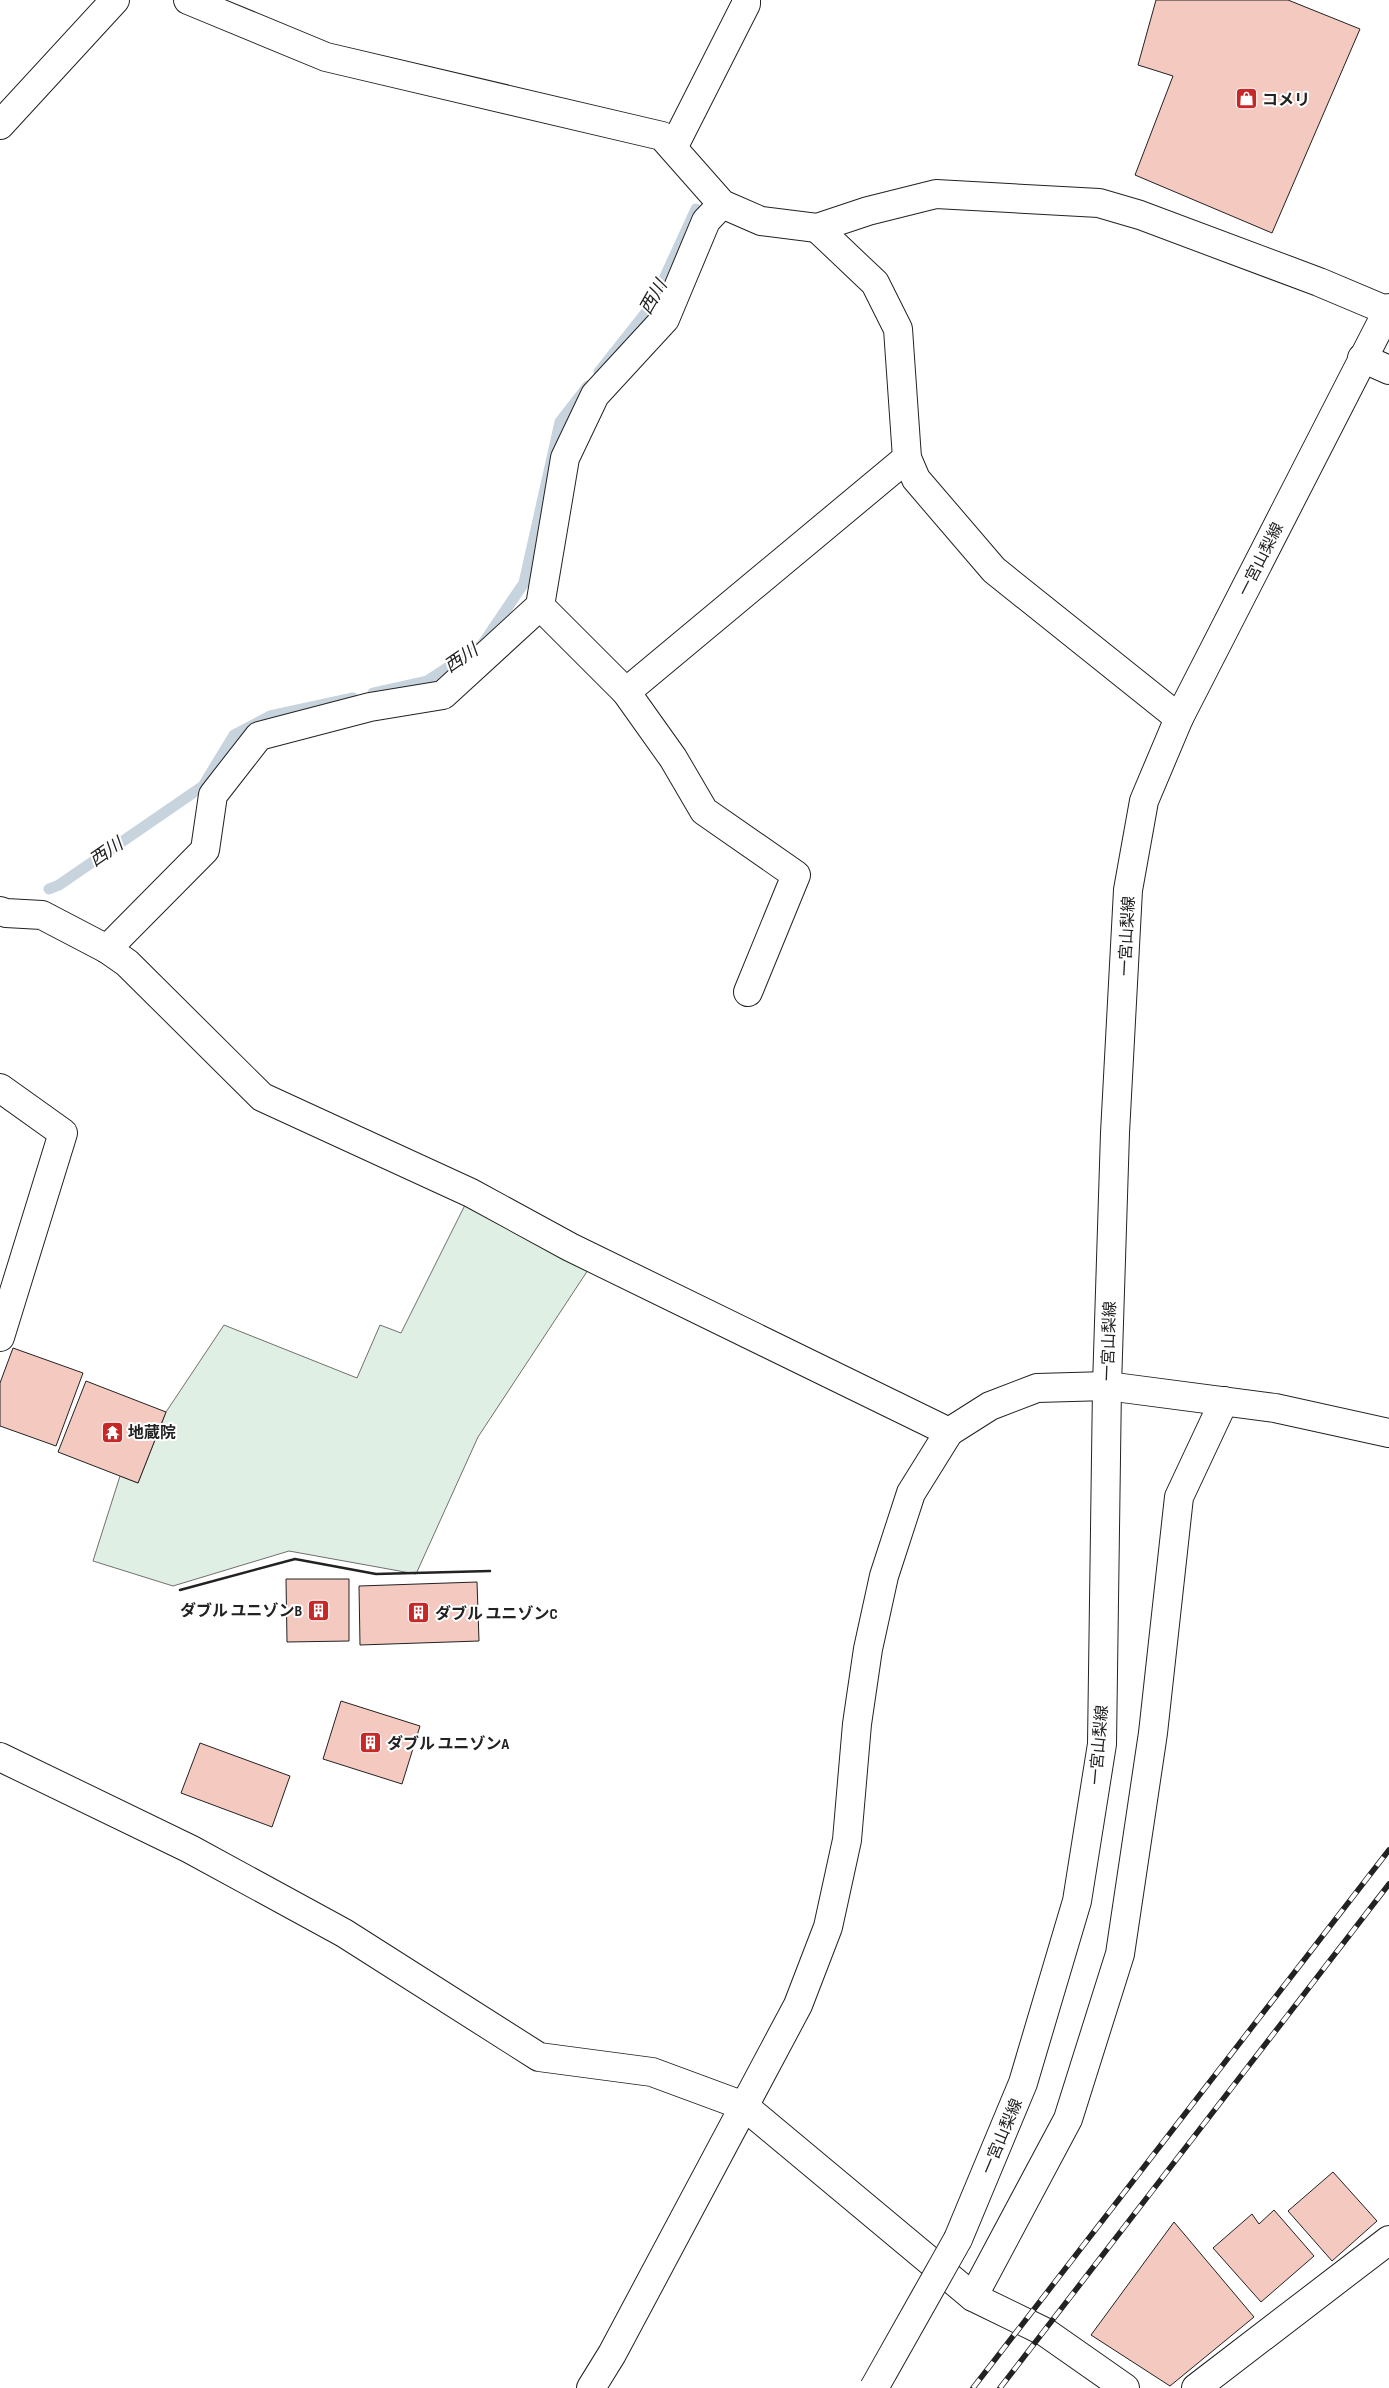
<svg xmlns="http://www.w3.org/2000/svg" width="1389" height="2388" viewBox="0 0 1389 2388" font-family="'Sofia Sans Condensed','Noto Sans JP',sans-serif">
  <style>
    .green { fill: #e0efe3; stroke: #6f6f6f }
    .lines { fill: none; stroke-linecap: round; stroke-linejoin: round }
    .stream { stroke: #c7d3dd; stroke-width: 11 }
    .building { fill: #f3c9c0; stroke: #222 }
    .minor-casing { stroke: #222; stroke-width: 30 }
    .major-casing { stroke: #222; stroke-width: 30 }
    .minor { stroke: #fff; stroke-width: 28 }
    .major { stroke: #fff; stroke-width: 28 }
    .rail-casing { stroke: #222; stroke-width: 5.5 }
    .rail { stroke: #fff; stroke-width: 4; stroke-dasharray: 11; stroke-linecap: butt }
    .major-bridge-casing { stroke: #222; stroke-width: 30; stroke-linecap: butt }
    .major-bridge { stroke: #fff; stroke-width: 28 }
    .wall { stroke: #222; stroke-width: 2.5 }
    .labels { text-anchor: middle; stroke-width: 4; stroke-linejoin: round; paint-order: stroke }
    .poi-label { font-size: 16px; font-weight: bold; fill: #222; stroke: #fff; text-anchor: start }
    .street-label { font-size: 16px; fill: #222; stroke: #fff }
    .water-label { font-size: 18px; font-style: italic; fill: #222; stroke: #fff }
  </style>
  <rect width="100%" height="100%" fill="#fff"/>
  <!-- green -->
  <polygon class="green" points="471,1193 588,1270 478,1437 416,1574 289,1551 173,1586 93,1561 120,1476 138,1483 166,1412 224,1325 357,1378 380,1325 401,1333"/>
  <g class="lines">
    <!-- stream -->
    <g class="stream">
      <polyline points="599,372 652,305 696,209"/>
      <polyline points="373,693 427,681 482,645 524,583 560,422 588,386"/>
      <polyline points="49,889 59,885 203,786 234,735 270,716 353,698"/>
    </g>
  </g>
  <!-- building -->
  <g class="building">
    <polygon points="1156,0 1288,0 1360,29 1272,233 1135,175 1173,76 1138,65"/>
    <polygon points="13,1348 83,1373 56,1446 0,1426 0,1383"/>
    <polygon points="86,1381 166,1412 138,1483 58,1452"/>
    <polygon points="286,1579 349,1579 349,1641 287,1642"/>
    <polygon points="477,1582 479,1641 360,1645 359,1586"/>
    <polygon points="341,1701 420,1726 402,1784 323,1759"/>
    <polygon points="200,1743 290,1776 272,1827 181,1793"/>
    <polygon points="1333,2172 1377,2221 1332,2261 1288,2211"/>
    <polygon points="1274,2210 1314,2256 1261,2302 1213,2248 1252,2214 1259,2224"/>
    <polygon points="1174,2222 1254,2317 1170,2386 1091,2335"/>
  </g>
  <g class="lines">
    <defs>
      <g id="minor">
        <polyline points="188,0 326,57 662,136 722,204 761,221 817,228 868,211 936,194 1099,203 1140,215 1319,282 1388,311"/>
        <polyline points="0,125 115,0"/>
        <polyline points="673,148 746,4 746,0"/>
        <polyline points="817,228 875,283 898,329 907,458 916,479 994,570 1179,718"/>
        <polyline points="1362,358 1389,370"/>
        <polyline points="540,606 626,692 673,758 704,811 796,875 748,992"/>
        <polyline points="626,692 907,458"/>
        <polyline points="0,911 6,913 42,915 107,949 127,963 262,1097 471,1193 570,1247 949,1432"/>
        <polyline points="107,949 205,850 213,795 259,736 370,707 443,695 540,606 565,458 595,395 665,319 706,221 722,204"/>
        <polyline points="0,1088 63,1133 0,1337"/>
        <polyline points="0,1757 190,1849 344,1933 539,2057 652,2072 744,2106 973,2297 1045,2332 1125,2388"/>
        <polyline points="973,2297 1068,2119 1120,1954 1153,1733 1179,1497 1224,1401"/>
        <polyline points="591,2388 612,2354 798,2005 828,1927 847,1840 857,1724 868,1649 884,1576 911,1493 949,1432 990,1406 1037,1388 1107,1386 1275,1408 1389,1433"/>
        <polyline points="1196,2388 1389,2240"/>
      </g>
      <polyline id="major" points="958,2239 1023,2083 1077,1901 1102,1744 1107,1386 1115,1133 1128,890 1144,801 1179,718 1389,308"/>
    </defs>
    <!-- minor casing -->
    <use href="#minor" class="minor-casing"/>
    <!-- major casing -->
    <use href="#major" class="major-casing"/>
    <!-- minor -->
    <use href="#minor" class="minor"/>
    <!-- major -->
    <use href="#major" class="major"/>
    <defs>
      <g id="rail">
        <polyline points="973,2388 1389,1850"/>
        <polyline points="1000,2388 1389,1884"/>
      </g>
    </defs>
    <!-- rail casing -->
    <use href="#rail" class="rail-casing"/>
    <!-- rail -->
    <use href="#rail" class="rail"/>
    <defs>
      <polyline id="major-bridge" points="874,2388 958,2239"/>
    </defs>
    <!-- major-bridge casing -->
    <use href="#major-bridge" class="major-bridge-casing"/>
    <!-- major-bridge -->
    <use href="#major-bridge" class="major-bridge"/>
    <!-- wall -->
    <polyline class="wall" points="180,1590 295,1559 376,1574 490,1571"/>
  </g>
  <!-- icons -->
  <defs>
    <symbol id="shop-square" viewBox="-11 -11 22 22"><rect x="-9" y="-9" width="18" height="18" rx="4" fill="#c62828" stroke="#fff"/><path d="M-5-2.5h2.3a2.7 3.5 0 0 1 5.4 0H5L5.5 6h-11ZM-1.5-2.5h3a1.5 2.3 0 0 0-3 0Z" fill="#fff"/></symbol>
    <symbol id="temple-square" viewBox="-11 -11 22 22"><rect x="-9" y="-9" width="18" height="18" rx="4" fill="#c62828" stroke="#fff"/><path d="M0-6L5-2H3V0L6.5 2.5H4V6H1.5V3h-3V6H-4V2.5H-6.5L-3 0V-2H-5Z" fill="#fff"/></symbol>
    <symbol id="building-square" viewBox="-11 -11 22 22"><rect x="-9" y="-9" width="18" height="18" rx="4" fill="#c62828" stroke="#fff"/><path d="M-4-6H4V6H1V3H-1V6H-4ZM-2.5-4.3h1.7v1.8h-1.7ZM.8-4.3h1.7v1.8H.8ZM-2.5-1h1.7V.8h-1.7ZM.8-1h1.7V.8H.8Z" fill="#fff"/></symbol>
  </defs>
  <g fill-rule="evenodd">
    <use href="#shop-square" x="1234" y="86" width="25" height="25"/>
    <use href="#temple-square" x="100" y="1420" width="25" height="25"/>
    <use href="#building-square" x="306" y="1598" width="25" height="25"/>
    <use href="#building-square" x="406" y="1600" width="25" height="25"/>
    <use href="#building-square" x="358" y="1730" width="25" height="25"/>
  </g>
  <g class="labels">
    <!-- poi labels -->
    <g class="poi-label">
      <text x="1262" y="105">コメリ</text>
      <text x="128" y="1438">地蔵院</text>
      <text x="302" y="1616" text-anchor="end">ダブル ユニゾンB</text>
      <text x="435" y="1619">ダブル ユニゾンC</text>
      <text x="387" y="1749">ダブル ユニゾンA</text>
    </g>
    <!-- street labels -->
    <g class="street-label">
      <text transform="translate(1260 559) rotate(-63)" y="6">一宮山梨線</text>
      <text transform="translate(1126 936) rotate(-87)" y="6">一宮山梨線</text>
      <text transform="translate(1108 1341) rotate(-88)" y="6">一宮山梨線</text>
      <text transform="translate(1098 1745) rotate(-85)" y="6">一宮山梨線</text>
      <text transform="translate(1001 2136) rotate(-67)" y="6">一宮山梨線</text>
    </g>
    <!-- water labels -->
    <g class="water-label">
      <text transform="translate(653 297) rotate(-60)" y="6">西川</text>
      <text transform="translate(461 658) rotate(-34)" y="6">西川</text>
      <text transform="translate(106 852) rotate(-34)" y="6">西川</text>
    </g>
  </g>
</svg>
